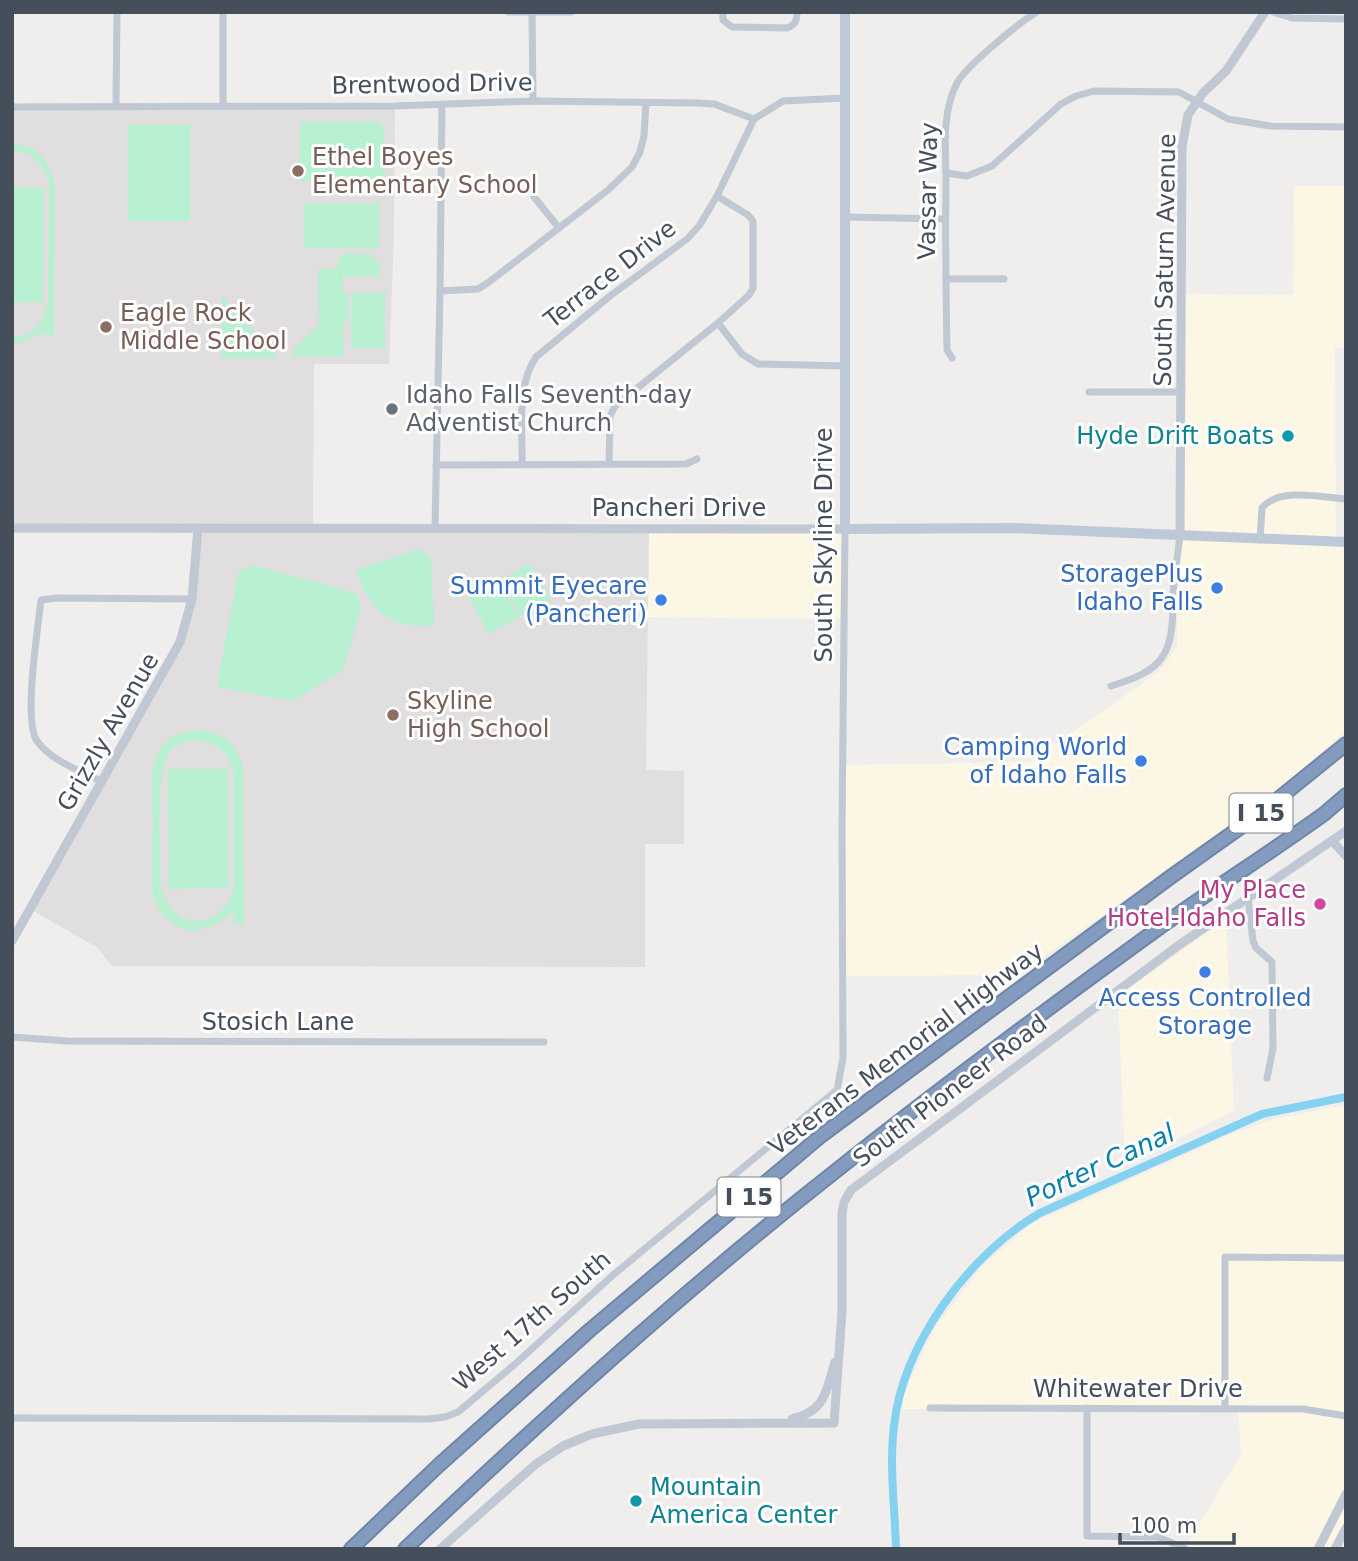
<svg xmlns="http://www.w3.org/2000/svg" width="1358" height="1561" viewBox="0 0 1358 1561" font-family="'DejaVu Sans',sans-serif">
  <style>
    .commercial { fill: #fcf7e4 }
    .education { fill: #e1dedf }
    .green { fill: #b8f0d2; fill-rule: evenodd }
    .lines { fill: none; stroke-linecap: round; stroke-linejoin: round }
    .canal { stroke: #84d2ef; stroke-width: 8 }
    .motorway-casing { stroke: #6d86aa; stroke-width: 16 }
    .minor { stroke: #bfc8d3; stroke-width: 7 }
    .tertiary { stroke: #bfc8d3; stroke-width: 9 }
    .secondary { stroke: #bec9d7; stroke-width: 10 }
    .motorway { stroke: #829bbe; stroke-width: 12 }
    .education-dot { fill: #8d6e63; stroke: #fff; stroke-width: 2.5 }
    .worship-dot { fill: #6b7280; stroke: #fff; stroke-width: 2.5 }
    .culture-dot { fill: #0f9aa8; stroke: #fff; stroke-width: 2.5 }
    .shop-dot { fill: #3f7fe0; stroke: #fff; stroke-width: 2.5 }
    .hotel-dot { fill: #d1479c; stroke: #fff; stroke-width: 2.5 }
    .labels { text-anchor: middle; stroke-width: 6; stroke-linejoin: round; paint-order: stroke }
    .shield { fill: #fff; stroke: #7d848c; stroke-width: 2 }
    .shield-label { font-size: 23px; font-weight: bold; fill: #454f5b }
    .street-label { font-size: 24px; fill: #454f5b; stroke: #fff }
    .education-label { font-size: 24px; fill: #785e54; stroke: #fff; text-anchor: start }
    .worship-label { font-size: 24px; fill: #5b616d; stroke: #fff; text-anchor: start }
    .culture-label { font-size: 24px; fill: #0d838f; stroke: #fff; text-anchor: end }
    .shop-label { font-size: 24px; fill: #366cbe; stroke: #fff; text-anchor: end }
    .hotel-label { font-size: 24px; fill: #b23c85; stroke: #fff; text-anchor: end }
    .water-label { font-size: 26px; font-style: italic; fill: #077fac; stroke: #fff }
  </style>
  <rect width="100%" height="100%" fill="#f0eded"/>
  <!-- commercial -->
  <g class="commercial">
    <polygon points="1294,186 1346,186 1346,347 1335,348 1336,541 1346,542 1346,731 1273,794 1018,975 846,976 846,765 1029,762 1160,671 1177,646 1180,535 1182,294 1293,295"/>
    <polygon points="649,529 845,529 846,619 648,617"/>
    <polygon points="1226,919 1234,1111 1125,1164 1118,996"/>
    <polygon points="1346,1105 1346,1527 1333,1549 1185,1548 1241,1454 1238,1408 899,1409 905,1391 934,1329 981,1268 1029,1225 1234,1133 1274,1119"/>
  </g>
  <!-- education -->
  <polygon class="education" points="395,106 394,237 389,364 314,364 313,528 649,529 646,770 684,771 684,844 645,844 645,967 112,966 98,948 30,909 172,659 192,599 198,529 12,528 12,108"/>
  <!-- green -->
  <g class="green">
    <polygon points="300,122 378,122 384,127 385,181 300,181"/>
    <rect x="128" y="125" width="62" height="96"/>
    <path d="M 12,144 C 40,146 48,159 55,185 L 54,335 L 39,334 L 16,344 L 12,344 L 12,337 C 33,337 43,322 48,304 L 49,182 C 43,162 33,153 12,151 Z"/>
    <polygon points="12,187 44,188 43,302 12,302"/>
    <rect x="304" y="203" width="75" height="45"/>
    <polygon points="344,254 370,254 380,264 380,276 343,277 343,293 348,293 348,322 343,322 343,357 296,357 291,352 319,325 318,269 337,269 338,260"/>
    <rect x="351" y="293" width="34" height="55"/>
    <polygon points="222,296 279,358 222,358"/>
    <path d="M 419,549 L 431,558 L 434,626 C 389,628 370,612 356,570 Z"/>
    <polygon points="530,563 551,599 521,616 500,580"/>
    <polygon points="251,565 357,593 361,609 343,670 293,701 217,687 238,573"/>
    <polygon points="499,581 519,617 489,634 469,598"/>
    <path d="M 205,730 C 228,736 239,747 243,770 L 244,925 L 234,924 L 233,912 C 200,942 164,935 152,891 L 152,769 C 160,739 175,731 205,730 ZM 195,740 C 218,743 229,752 234,775 L 234,889 C 220,933 173,931 161,888 C 161,859 154,772 170,751 C 176,744 186,742 195,740 Z"/>
    <polygon points="168,769 228,769 229,888 169,889"/>
  </g>
  <g class="lines">
    <!-- canal -->
    <path class="canal" d="M 896,1549 C 895,1508 889,1467 894,1426 C 903,1344 969,1254 1040,1213 L 1262,1114 L 1346,1097"/>
    <defs>
      <g id="motorway">
        <polyline points="351,1549 439,1465 590,1330 822,1135 1172,876 1262,812 1346,744"/>
        <path d="M 405,1549 C 543,1419 683,1291 832,1174 C 940,1088 1051,1006 1163,925 C 1216,887 1271,852 1324,814 L 1346,795"/>
      </g>
    </defs>
    <!-- motorway casing -->
    <use href="#motorway" class="motorway-casing"/>
    <!-- minor -->
    <g class="minor">
      <polyline points="508,12 571,12"/>
      <path d="M 723,12 L 723,20 L 732,27 L 787,28 C 795,25 797,21 797,12"/>
      <polyline points="1273,12 1292,18 1346,19"/>
      <polyline points="532,13 533,101"/>
      <polyline points="223,105 223,12"/>
      <polyline points="116,106 117,12"/>
      <polyline points="12,107 395,106 533,101 698,103 714,104 754,119 783,101 845,98"/>
      <polyline points="946,173 967,176 992,166 1061,104 1076,96 1094,91 1179,92 1228,119 1270,126 1346,127"/>
      <polyline points="534,197 559,228"/>
      <polyline points="846,217 945,219"/>
      <polyline points="946,279 1004,279"/>
      <polyline points="440,291 478,289 489,282 608,190 632,167 640,152 644,136 646,103"/>
      <polyline points="718,323 742,354 758,364 846,366"/>
      <path d="M 952,358 L 947,350 C 946,295 945,239 946,184 C 946,150 941,114 957,83 C 966,66 1020,22 1037,12"/>
      <polyline points="1089,392 1182,392"/>
      <path d="M 522,464 C 523,430 516,386 536,357 L 610,296 L 687,239 L 699,226 L 717,196 L 754,119"/>
      <polyline points="609,464 610,416 615,406 718,323 749,295 753,288 753,221 748,215 717,196"/>
      <polyline points="436,465 686,464 697,459"/>
      <polyline points="435,528 440,291 442,104"/>
      <path d="M 1260,540 L 1262,508 C 1279,487 1321,497 1346,499"/>
      <path d="M 1111,686 C 1164,670 1173,655 1173,600 C 1173,579 1178,556 1180,535"/>
      <path d="M 102,782 C 81,771 51,761 37,741 C 23,721 38,628 41,600 L 56,598 L 192,599"/>
      <polyline points="1248,898 1253,941 1256,948 1272,962 1273,1048 1267,1078"/>
      <polyline points="12,1037 67,1041 544,1042"/>
      <polyline points="930,1408 1303,1409 1346,1416"/>
      <polyline points="1087,1408 1087,1536 1158,1537 1186,1549"/>
      <polyline points="1225,1408 1225,1257 1346,1258"/>
      <polyline points="12,1418 428,1419 445,1417 458,1412 514,1365 613,1275 837,1090 843,1058 842,828 845,529"/>
    </g>
    <!-- tertiary -->
    <g class="tertiary">
      <polyline points="12,528 845,529"/>
      <polyline points="1180,535 1182,147 1188,115 1203,93 1226,71 1265,12"/>
      <polyline points="1333,842 1346,856"/>
      <polyline points="12,941 180,642 192,599 198,528"/>
      <path d="M 792,1419 C 826,1411 826,1391 835,1362"/>
      <polyline points="440,1549 536,1464 563,1446 592,1434 639,1424 834,1423 842,1312 842,1213 844,1202 851,1190 1179,945 1346,831"/>
      <polyline points="1318,1549 1346,1494"/>
      <polyline points="1335,1549 1346,1528"/>
    </g>
    <!-- secondary -->
    <polyline class="secondary" points="845,12 845,529 1013,528 1346,542"/>
    <!-- motorway -->
    <use href="#motorway" class="motorway"/>
  </g>
  <!-- markers -->
  <g class="education-dot">
    <circle cx="298" cy="171" r="7"/>
    <circle cx="106" cy="327" r="7"/>
    <circle cx="393" cy="715" r="7"/>
  </g>
  <circle class="worship-dot" cx="392" cy="409" r="7"/>
  <g class="culture-dot">
    <circle cx="1288" cy="436" r="7"/>
    <circle cx="636" cy="1501" r="7"/>
  </g>
  <g class="shop-dot">
    <circle cx="1217" cy="588" r="7"/>
    <circle cx="661" cy="600" r="7"/>
    <circle cx="1141" cy="761" r="7"/>
    <circle cx="1205" cy="972" r="7"/>
  </g>
  <circle class="hotel-dot" cx="1320" cy="904" r="7"/>
  <g class="labels">
    <!-- shield labels -->
    <g class="shield">
      <rect x="1229.5" y="793.5" width="63" height="39" rx="5"/>
      <rect x="717.5" y="1177.5" width="63" height="39" rx="5"/>
    </g>
    <g class="shield-label">
      <text x="1261" y="821">I 15</text>
      <text x="749" y="1205">I 15</text>
    </g>
    <!-- street labels -->
    <g class="street-label">
      <text transform="translate(432 84) rotate(-1)" y="8">Brentwood Drive</text>
      <text transform="translate(928 191) rotate(-89)" y="8">Vassar Way</text>
      <text transform="translate(1165 260) rotate(-89)" y="8">South Saturn Avenue</text>
      <text transform="translate(610 274) rotate(-38)" y="8">Terrace Drive</text>
      <text x="679" y="516">Pancheri Drive</text>
      <text transform="translate(824 545) rotate(-90)" y="8">South Skyline Drive</text>
      <text transform="translate(108 732) rotate(-60)" y="8">Grizzly Avenue</text>
      <text x="278" y="1030">Stosich Lane</text>
      <text transform="translate(906 1049) rotate(-37)" y="8">Veterans Memorial Highway</text>
      <text transform="translate(950 1091) rotate(-37)" y="8">South Pioneer Road</text>
      <text transform="translate(532 1321) rotate(-41)" y="8">West 17th South</text>
      <text x="1138" y="1397">Whitewater Drive</text>
    </g>
    <!-- education labels -->
    <g class="education-label">
      <text x="312" y="165">Ethel Boyes<tspan x="312" dy="28">Elementary School</tspan></text>
      <text x="120" y="321">Eagle Rock<tspan x="120" dy="28">Middle School</tspan></text>
      <text x="407" y="709">Skyline<tspan x="407" dy="28">High School</tspan></text>
    </g>
    <!-- worship labels -->
    <g class="worship-label">
      <text x="406" y="403">Idaho Falls Seventh-day<tspan x="406" dy="28">Adventist Church</tspan></text>
    </g>
    <!-- culture labels -->
    <g class="culture-label">
      <text x="1274" y="444">Hyde Drift Boats</text>
      <text x="650" y="1495" text-anchor="start">Mountain<tspan x="650" dy="28">America Center</tspan></text>
    </g>
    <!-- shop labels -->
    <g class="shop-label">
      <text x="1203" y="582">StoragePlus<tspan x="1203" dy="28">Idaho Falls</tspan></text>
      <text x="647" y="594">Summit Eyecare<tspan x="647" dy="28">(Pancheri)</tspan></text>
      <text x="1127" y="755">Camping World<tspan x="1127" dy="28">of Idaho Falls</tspan></text>
      <text x="1205" y="1006" text-anchor="middle">Access Controlled<tspan x="1205" dy="28">Storage</tspan></text>
    </g>
    <!-- hotel labels -->
    <g class="hotel-label">
      <text x="1306" y="898">My Place<tspan x="1306" dy="28">Hotel-Idaho Falls</tspan></text>
    </g>
    <!-- water labels -->
    <g class="water-label">
      <text transform="translate(1100 1165) rotate(-25)" y="9">Porter Canal</text>
    </g>
  </g>
  <!-- border -->
  <rect width="1358" height="1561" fill="none" stroke="#454f5b" stroke-width="28"/>
  <!-- scale -->
  <path d="M1120 1533v10h114v-10" fill="none" stroke="#454f5b" stroke-width="3.5"/>
  <text x="1130" y="1533" font-size="21" fill="#454f5b" stroke="#ffffff" stroke-width="5" paint-order="stroke">100 m</text>
</svg>
